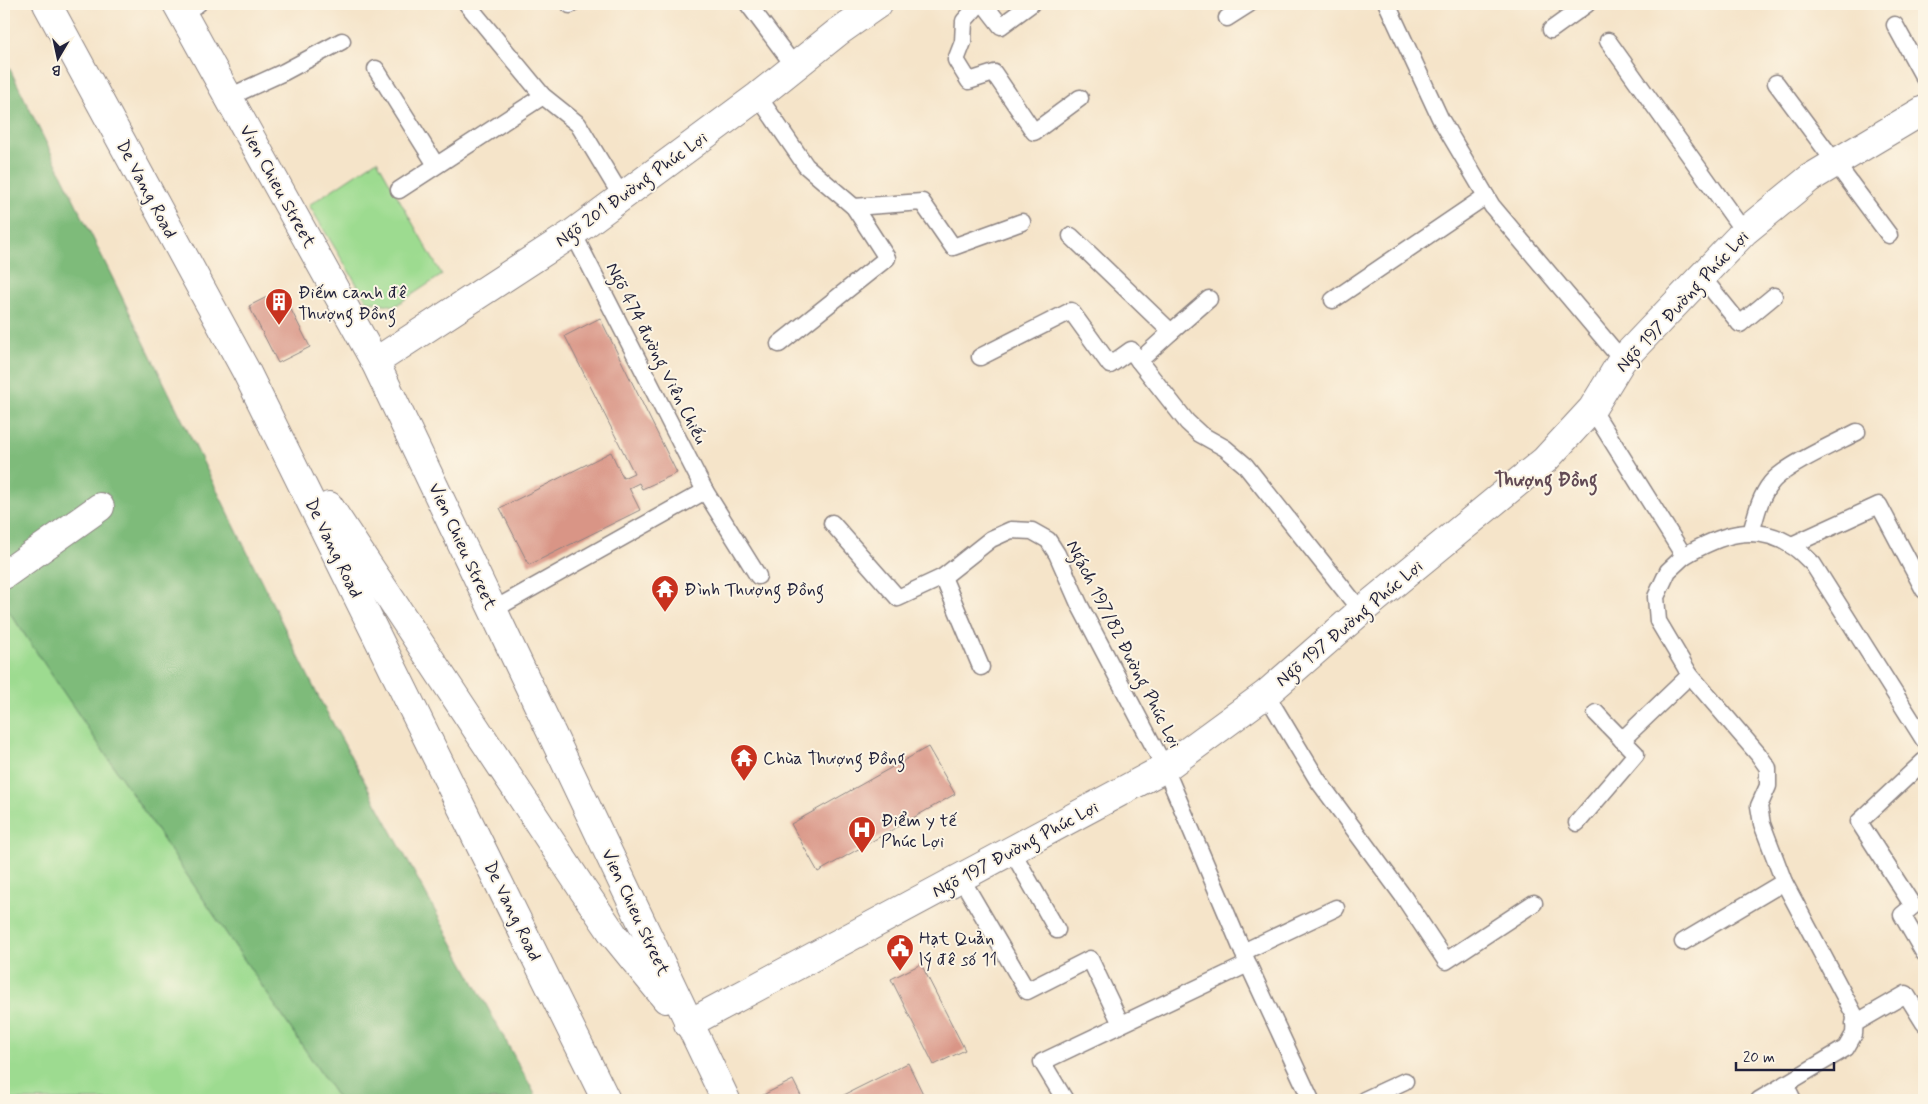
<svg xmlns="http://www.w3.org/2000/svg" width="1928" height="1104" viewBox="0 0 1928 1104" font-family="Mynerve,sans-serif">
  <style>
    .green { fill: #9ddb90; stroke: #607e66 }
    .forest { fill: #7ebb7a; stroke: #506e5a }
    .building { fill: #d99586 }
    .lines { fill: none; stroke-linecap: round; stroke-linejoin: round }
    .lane-casing { stroke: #8c8382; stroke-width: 19 }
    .street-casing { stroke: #8c8382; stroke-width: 30 }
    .secondary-casing { stroke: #8c8382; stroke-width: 30 }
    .lane { stroke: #fff; stroke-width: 16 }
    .street { stroke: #fff; stroke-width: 28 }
    .secondary { stroke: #fff; stroke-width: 28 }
    .labels { text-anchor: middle; stroke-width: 4; stroke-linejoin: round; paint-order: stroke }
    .street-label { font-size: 18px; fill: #22223b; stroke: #fcf5e5 }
    .poi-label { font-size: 18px; fill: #22223b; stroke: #fcf5e5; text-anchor: start }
    .neighbourhood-label { font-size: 19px; font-weight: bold; fill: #624a55; stroke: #fcf5e5 }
  </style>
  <rect width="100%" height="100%" fill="#fcf5e5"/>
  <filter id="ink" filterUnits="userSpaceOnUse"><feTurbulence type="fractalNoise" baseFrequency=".02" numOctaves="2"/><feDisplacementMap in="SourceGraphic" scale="10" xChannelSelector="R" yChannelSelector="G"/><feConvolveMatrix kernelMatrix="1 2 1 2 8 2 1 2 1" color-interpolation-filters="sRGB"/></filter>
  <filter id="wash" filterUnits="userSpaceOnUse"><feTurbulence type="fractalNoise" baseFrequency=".0096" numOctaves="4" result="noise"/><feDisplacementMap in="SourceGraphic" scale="20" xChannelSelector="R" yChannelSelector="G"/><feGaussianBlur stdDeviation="1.12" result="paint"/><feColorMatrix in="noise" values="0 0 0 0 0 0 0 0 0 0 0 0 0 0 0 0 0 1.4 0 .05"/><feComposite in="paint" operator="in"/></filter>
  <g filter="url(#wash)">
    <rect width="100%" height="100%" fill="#f5e4c9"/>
    <!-- green -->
    <g class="green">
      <polygon points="377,160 442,275 395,306 367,301 309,205"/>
      <polygon points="4,604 339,1100 4,1100"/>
    </g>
    <!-- forest -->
    <polygon class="forest" points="4,57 318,696 538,1100 339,1100 4,604"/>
    <g id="blocks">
      <!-- building -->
      <g class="building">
        <polygon points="281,290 310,347 278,363 249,306"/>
        <polygon points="600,318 677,473 642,489 639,483 629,488 640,510 529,565 500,508 611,452 623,478 634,473 565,336"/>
        <polygon points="928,747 955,794 818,872 791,824"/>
        <polygon points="921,964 965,1050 934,1065 891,979"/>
        <polygon points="908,1063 925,1098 921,1100 834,1100"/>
        <polygon points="793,1080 803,1100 765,1100 763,1095"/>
      </g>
    </g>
  </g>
  <g filter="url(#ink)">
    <use href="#blocks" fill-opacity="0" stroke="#8c8382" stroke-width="1"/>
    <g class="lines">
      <defs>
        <g id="lane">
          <polyline points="467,4 543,96 578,124 622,197"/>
          <polyline points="748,4 795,67"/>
          <polyline points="979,4 964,21 963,42 956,60 969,81 994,73 1034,132 1080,98"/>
          <polyline points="984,4 1001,26 1031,4"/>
          <polyline points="1387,4 1440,118 1492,206 1622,360"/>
          <polyline points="570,5 571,4"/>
          <polyline points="181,12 198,4"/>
          <polyline points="1227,18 1249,4"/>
          <polyline points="1895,25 1924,78"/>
          <polyline points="1551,30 1587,4"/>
          <polyline points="1608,41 1744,232"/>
          <polyline points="376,69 436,165"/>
          <polyline points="1776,83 1889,235"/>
          <polyline points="758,96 806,166 854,207 887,258 779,344"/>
          <polyline points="229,97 284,72 342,41"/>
          <polyline points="399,190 543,96"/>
          <polyline points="854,207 922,202 953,247 1022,222"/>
          <polyline points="573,233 705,491 758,576"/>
          <polyline points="1071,236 1171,332 1139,361 1187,422 1200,434 1225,448 1245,465 1361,611"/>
          <polyline points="1702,277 1740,324 1774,296"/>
          <polyline points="1333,300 1486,196"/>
          <polyline points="1171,332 1209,299"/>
          <polyline points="980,357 1071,311 1110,365 1131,350 1139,361"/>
          <path d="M 1592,409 L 1684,556 C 1718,536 1755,521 1792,546 C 1800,550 1806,558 1813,564 L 1924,740"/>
          <polyline points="832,523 898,598 943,577 991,539 1011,530 1032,531 1048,540 1057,554 1079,604 1165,768 1248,964 1311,1100"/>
          <path d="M 1751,533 C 1756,516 1759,498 1771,483 C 1784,466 1836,443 1857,432"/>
          <polyline points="1792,545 1879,505 1924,590"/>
          <polyline points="1684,556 1668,571 1656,597 1658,621 1690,675 1758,754 1768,768 1768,786 1759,806 1762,824 1784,882 1855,1016 1854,1034 1846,1048 1759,1100"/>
          <polyline points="943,577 981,667"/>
          <polyline points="493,610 705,491"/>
          <polyline points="1266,694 1317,779 1403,896 1446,961 1534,903"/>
          <polyline points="1622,740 1690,675"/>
          <polyline points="1924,761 1859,822 1913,906 1902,915 1924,953"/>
          <polyline points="1577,823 1636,754 1596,713"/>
          <polyline points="1012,851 1057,930"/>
          <polyline points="961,878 1027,991 1090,959 1121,1024"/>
          <polyline points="1683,942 1784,882"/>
          <polyline points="1243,952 1336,908"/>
          <polyline points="1854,1024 1906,994 1924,1023"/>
          <polyline points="1785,1084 1793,1100"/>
          <polyline points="1065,1100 1042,1062 1248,964"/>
          <polyline points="1364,1100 1405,1081"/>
        </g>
        <g id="street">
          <polyline points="4,575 100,507"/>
          <polyline points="688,1024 1165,768 1266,694 1361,611 1545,460 1592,409 1622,360 1744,232 1810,178 1924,110"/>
        </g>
        <g id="secondary">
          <polyline points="47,4 246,371 606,1100"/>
          <polyline points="177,4 375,362 726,1100"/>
          <polyline points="375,362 573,233 758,96 838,32 878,4"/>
          <polyline points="329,506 583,890 613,934 666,999"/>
        </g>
      </defs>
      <!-- lane casing -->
      <use href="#lane" class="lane-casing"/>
      <!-- street casing -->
      <use href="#street" class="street-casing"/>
      <!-- secondary casing -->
      <use href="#secondary" class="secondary-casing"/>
      <!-- lane -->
      <use href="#lane" class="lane"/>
      <!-- street -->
      <use href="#street" class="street"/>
      <!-- secondary -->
      <use href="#secondary" class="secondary"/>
    </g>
  </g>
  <!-- icons -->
  <defs>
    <symbol id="building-pin" viewBox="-11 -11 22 30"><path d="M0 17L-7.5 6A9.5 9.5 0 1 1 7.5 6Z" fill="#c8321e" stroke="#fcf5e5"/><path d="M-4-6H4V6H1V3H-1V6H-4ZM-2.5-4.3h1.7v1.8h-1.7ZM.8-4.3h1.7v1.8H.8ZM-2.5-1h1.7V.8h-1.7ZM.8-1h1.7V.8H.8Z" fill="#fff"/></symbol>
    <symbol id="temple-pin" viewBox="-11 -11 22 30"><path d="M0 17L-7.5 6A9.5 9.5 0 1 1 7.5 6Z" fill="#c8321e" stroke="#fcf5e5"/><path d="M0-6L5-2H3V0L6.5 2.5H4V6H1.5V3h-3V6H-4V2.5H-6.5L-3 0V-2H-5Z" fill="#fff"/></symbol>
    <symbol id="hospital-pin" viewBox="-11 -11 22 30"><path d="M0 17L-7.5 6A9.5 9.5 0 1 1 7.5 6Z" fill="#c8321e" stroke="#fcf5e5"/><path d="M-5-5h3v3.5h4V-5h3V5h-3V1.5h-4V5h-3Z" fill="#fff"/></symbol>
    <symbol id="civic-pin" viewBox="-11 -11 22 30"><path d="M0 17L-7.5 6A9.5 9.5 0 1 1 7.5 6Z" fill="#c8321e" stroke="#fcf5e5"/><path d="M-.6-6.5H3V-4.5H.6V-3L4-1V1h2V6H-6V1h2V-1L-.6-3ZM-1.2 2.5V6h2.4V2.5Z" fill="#fff"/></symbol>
  </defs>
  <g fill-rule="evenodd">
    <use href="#building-pin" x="263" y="286" width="32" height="43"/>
    <use href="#temple-pin" x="649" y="573" width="32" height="43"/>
    <use href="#temple-pin" x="728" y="742" width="32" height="43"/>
    <use href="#hospital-pin" x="846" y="814" width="32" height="43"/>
    <use href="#civic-pin" x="884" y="932" width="32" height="43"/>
  </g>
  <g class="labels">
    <!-- street labels -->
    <g class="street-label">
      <text transform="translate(278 186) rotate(61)" y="6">Vien Chieu Street</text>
      <text transform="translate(147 189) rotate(62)" y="6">De Vang Road</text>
      <text transform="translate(631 189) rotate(-36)" y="6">Ngõ 201 Đường Phúc Lợi</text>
      <text transform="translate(1682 301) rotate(-47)" y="6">Ngõ 197 Đường Phúc Lợi</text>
      <text transform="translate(657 353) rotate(63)" y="6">Ngõ 474 đường Viên Chiếu</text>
      <text transform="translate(463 546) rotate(65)" y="6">Vien Chieu Street</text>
      <text transform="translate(334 548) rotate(64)" y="6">De Vang Road</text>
      <text transform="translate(1349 623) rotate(-40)" y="6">Ngõ 197 Đường Phúc Lợi</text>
      <text transform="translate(1124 644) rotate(63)" y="6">Ngách 197/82 Đường Phúc Lợi</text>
      <text transform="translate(1015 849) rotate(-28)" y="6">Ngõ 197 Đường Phúc Lợi</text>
      <text transform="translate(513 911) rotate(64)" y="6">De Vang Road</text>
      <text transform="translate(636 912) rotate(65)" y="6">Vien Chieu Street</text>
    </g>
    <!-- poi labels -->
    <g class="poi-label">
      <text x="298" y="298">Điếm canh đê<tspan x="298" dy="21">Thượng Đồng</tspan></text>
      <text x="684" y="595">Đình Thượng Đồng</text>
      <text x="763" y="764">Chùa Thượng Đồng</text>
      <text x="881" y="826">Điểm y tế<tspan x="881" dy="21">Phúc Lợi</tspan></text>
      <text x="919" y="944">Hạt Quản<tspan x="919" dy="21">lý đê số 11</tspan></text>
    </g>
    <!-- neighbourhood labels -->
    <g class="neighbourhood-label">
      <text x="1546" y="486">Thượng Đồng</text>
    </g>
  </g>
  <!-- margin -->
  <rect width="1928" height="1104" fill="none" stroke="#fcf5e5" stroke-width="20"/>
  <!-- north arrow -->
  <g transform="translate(58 58) rotate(189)" stroke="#fcf5e5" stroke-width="4" paint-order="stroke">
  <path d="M0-4L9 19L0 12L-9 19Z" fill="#22223b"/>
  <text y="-8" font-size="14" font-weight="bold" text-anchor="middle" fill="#22223b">B</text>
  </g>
  <!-- scale -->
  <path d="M1736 1062v8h98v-8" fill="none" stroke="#22223b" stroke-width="2.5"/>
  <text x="1743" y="1062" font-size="15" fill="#22223b" stroke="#fcf5e5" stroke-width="4" paint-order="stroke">20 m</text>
</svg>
